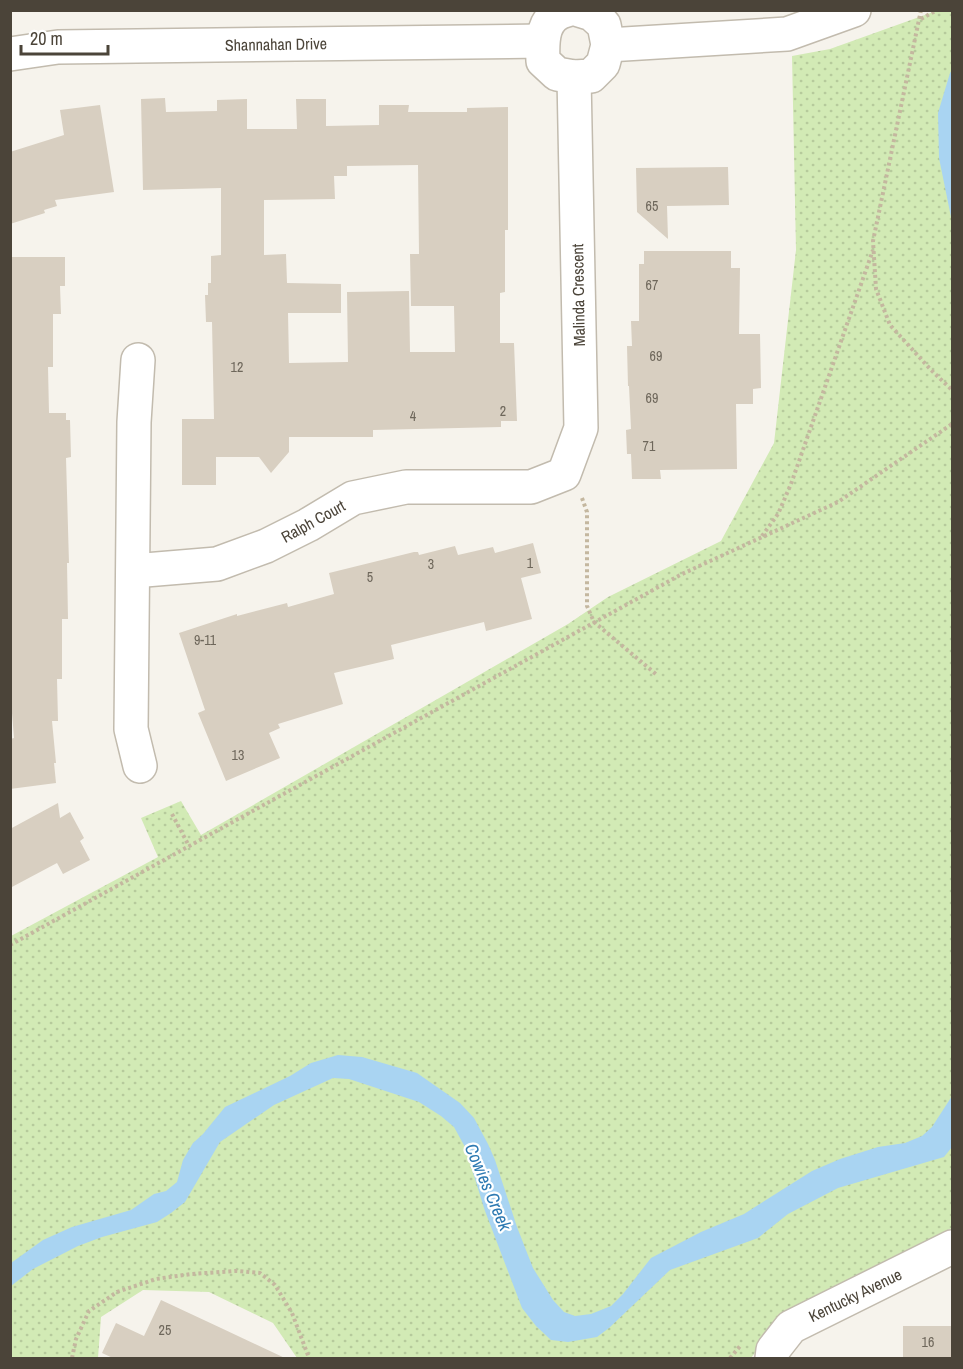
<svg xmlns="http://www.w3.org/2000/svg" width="963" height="1369" viewBox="0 0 963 1369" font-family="'Archivo Narrow',sans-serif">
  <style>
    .grass { fill: url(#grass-dots) }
    .water { fill: #a9d4f2 }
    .building { fill: #d8cfc1; fill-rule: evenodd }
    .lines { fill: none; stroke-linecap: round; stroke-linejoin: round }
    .street-casing { stroke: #c2bbae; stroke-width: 36 }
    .path { stroke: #c4b79f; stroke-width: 4; stroke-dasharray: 3 3; stroke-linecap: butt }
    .street { stroke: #fff; stroke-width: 33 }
    .labels { text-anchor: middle; stroke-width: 4.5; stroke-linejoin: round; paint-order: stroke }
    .number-label { font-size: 14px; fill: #6e675b }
    .street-label { font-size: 16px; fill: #4b4439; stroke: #fff }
    .water-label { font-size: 18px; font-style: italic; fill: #2e7ab2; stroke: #fff }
  </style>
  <defs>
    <pattern id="grass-dots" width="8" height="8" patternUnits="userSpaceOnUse" patternTransform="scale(1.5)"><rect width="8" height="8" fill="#d2eab5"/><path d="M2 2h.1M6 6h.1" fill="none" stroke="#b6ca9c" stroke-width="1.8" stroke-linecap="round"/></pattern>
  </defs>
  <rect width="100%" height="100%" fill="#f6f3ec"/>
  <!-- grass -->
  <polygon class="grass" points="936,11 952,11 952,1228 784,1315 751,1358 297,1358 273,1323 209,1292 143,1290 101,1317 98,1358 11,1358 11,936 158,857 141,818 181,801 201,835 568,624 608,597 721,541 774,443 796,250 792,56 830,49"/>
  <!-- water -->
  <g class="water">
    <polygon points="952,70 952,222 939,158 938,113 950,73"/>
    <polygon points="338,1055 362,1057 417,1073 460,1103 474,1118 488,1144 495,1160 517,1227 533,1268 553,1300 564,1312 575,1316 591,1314 611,1306 623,1294 651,1258 701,1232 744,1214 812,1171 840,1159 878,1147 905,1143 922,1136 932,1127 952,1096 952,1147 944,1157 838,1188 788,1214 758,1238 670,1270 609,1328 597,1337 568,1342 551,1340 536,1326 522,1308 485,1211 465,1147 454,1127 441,1116 419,1102 349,1079 333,1078 274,1105 220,1142 185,1202 171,1213 157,1222 102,1237 78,1246 33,1269 11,1286 11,1263 43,1240 72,1227 131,1210 154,1194 166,1191 177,1182 183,1160 193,1143 203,1134 225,1107 290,1076 311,1063"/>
  </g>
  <!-- building -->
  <g class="building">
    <path d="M 165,98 L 166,112 L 217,111 L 217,100 L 247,99 L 247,129 L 297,129 L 296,99 L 326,99 L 326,126 L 379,125 L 379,105 L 409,105 L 408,112 L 467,112 L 467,108 L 508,107 L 508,230 L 505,230 L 505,292 L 500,293 L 500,343 L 514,343 L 517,421 L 501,421 L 501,427 L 373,430 L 373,437 L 289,437 L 289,452 L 271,473 L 259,457 L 216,457 L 216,485 L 182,485 L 182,419 L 214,419 L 212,322 L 206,322 L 205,295 L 208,295 L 208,283 L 211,283 L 211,256 L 221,255 L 221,188 L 143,190 L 141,99 ZM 418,165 L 419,254 L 410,254 L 411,306 L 454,306 L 455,352 L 410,352 L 409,291 L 347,292 L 348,362 L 289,363 L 288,313 L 341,313 L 341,284 L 287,283 L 286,254 L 264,255 L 264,200 L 335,199 L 334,176 L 347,176 L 347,166 Z"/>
    <polygon points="100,105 114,192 55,200 57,206 44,210 45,213 10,224 10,152 64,135 60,110"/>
    <polygon points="728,167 729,205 667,206 668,239 637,212 636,168"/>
    <polygon points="644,251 731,251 731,268 740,268 739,334 760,334 761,388 753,389 753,404 736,404 737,469 660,470 661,479 632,479 631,454 627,454 626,430 631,429 629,386 628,386 627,346 632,346 631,321 639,321 639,264 644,264"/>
    <polygon points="10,257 65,257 65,286 60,286 61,314 53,314 53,367 48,367 49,413 66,413 66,420 70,420 71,457 66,458 69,563 67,563 68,619 62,619 62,679 57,679 58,721 52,721 56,763 54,763 56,783 10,789 10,739 14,738 10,688"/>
    <polygon points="533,543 541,573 521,578 532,619 486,631 484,622 391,645 394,659 334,673 343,704 278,724 280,728 269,733 280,758 226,781 198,713 205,710 179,633 237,614 237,616 287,603 288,607 334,594 329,573 414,552 418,552 419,555 455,546 458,555 493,547 495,553"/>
    <polygon points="58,803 60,818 70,812 84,838 80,841 90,860 63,874 57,863 10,888 10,829"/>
    <polygon points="161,1300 221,1328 287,1359 115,1359 102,1353 116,1323 144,1336"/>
    <rect x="903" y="1326" width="49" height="33"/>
  </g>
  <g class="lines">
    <defs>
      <g id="street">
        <path d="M 567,10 C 542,15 542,41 543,61 L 557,74 L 574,77 L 591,76 L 603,64 L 608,45 L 604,25 L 592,14 L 579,10"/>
        <polyline points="608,45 787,34 854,10"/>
        <polyline points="10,54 58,47 542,41"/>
        <polyline points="138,360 134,422 131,729 140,766"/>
        <polyline points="133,571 217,564 266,546 308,525 353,498 406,487 531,487 564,474 581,428 574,77"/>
        <polyline points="772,1358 773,1350 791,1327 952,1247"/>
      </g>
    </defs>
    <!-- street casing -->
    <use href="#street" class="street-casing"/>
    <!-- path -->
    <g class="path">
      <polyline points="921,10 873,241 876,289 890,325 931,370 952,390"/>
      <polyline points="921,19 937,10"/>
      <polyline points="582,498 587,512 587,606 594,622 657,675"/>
      <polyline points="762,536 778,514 791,484 873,250"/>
      <polyline points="172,814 189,846"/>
      <polyline points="10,945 682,574 838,502 952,424"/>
      <polyline points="72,1358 76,1339 89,1311 117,1292 156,1279 191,1274 236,1271 260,1273 275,1285 292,1313 309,1358"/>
      <polyline points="730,1358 741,1345"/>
    </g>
    <!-- street -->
    <use href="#street" class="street"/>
  </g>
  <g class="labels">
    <!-- number labels -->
    <g class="number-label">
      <text x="652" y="211">65</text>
      <text x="652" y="290">67</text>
      <text x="656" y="361">69</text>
      <text x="237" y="372">12</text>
      <text x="652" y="403">69</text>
      <text x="503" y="416">2</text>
      <text x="413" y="421">4</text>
      <text x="649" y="451">71</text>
      <text x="530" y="568">1</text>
      <text x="431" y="569">3</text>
      <text x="370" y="582">5</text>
      <text x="205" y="645">9-11</text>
      <text x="238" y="760">13</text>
      <text x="165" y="1335">25</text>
      <text x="928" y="1347">16</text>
    </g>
    <!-- street labels -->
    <g class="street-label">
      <text transform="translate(276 44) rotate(-1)" y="6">Shannahan Drive</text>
      <text transform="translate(578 295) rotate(-91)" y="6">Malinda Crescent</text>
      <text transform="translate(313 521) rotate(-29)" y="6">Ralph Court</text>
      <text transform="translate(855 1295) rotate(-26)" y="6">Kentucky Avenue</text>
    </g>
    <!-- water labels -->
    <g class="water-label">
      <text transform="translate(488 1187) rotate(67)" y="6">Cowies Creek</text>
    </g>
  </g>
  <!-- border -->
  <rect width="963" height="1369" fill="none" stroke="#4b4439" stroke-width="24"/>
  <!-- scale -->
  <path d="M21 45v9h87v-9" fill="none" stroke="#4b4439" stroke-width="3"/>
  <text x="30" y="45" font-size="18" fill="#4b4439" stroke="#ffffff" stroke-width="4.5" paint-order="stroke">20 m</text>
</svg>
